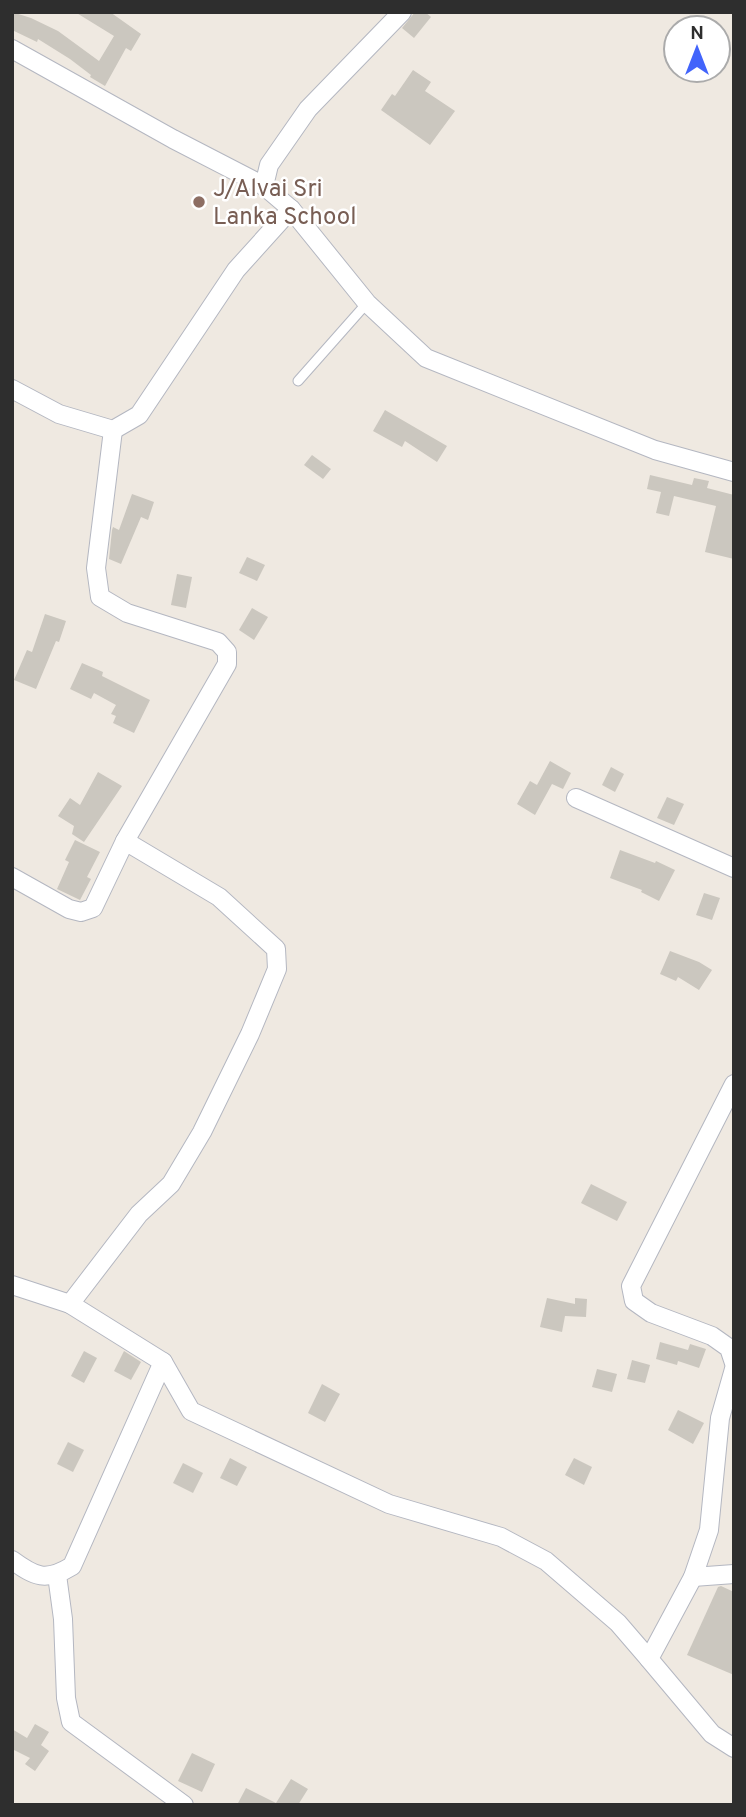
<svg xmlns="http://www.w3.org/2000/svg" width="746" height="1817" viewBox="0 0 746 1817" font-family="Overpass,sans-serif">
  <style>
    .building { fill: #cbc7bf }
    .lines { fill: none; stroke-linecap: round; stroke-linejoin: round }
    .lane-casing { stroke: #b4b7c1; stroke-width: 11 }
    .street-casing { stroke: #b4b7c1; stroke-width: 20 }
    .lane { stroke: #fff; stroke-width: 9 }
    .street { stroke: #fff; stroke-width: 18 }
    .education-dot { fill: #8d6e63; stroke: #fff; stroke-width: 2.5 }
    .labels { text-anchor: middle; stroke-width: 5; stroke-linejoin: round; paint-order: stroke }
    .education-label { font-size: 24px; fill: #785e54; stroke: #fff; text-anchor: start }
  </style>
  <rect width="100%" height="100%" fill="#efe9e1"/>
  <!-- building -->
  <g class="building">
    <polygon points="12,12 31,18 58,31 99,61 114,36 75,12 110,12 141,34 131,51 126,48 105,86 90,77 91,75 70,59 38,39 37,42 12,30"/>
    <polygon points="415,12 425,12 431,17 414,38 402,28"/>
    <polygon points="413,70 431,82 425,91 455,111 430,145 381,110 392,94 395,96"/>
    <polygon points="385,410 447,446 437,462 405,441 402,447 373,431"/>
    <polygon points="312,455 331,469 323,479 304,465"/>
    <polygon points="650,475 692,485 694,478 709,481 707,488 734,495 734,559 705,552 716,506 674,496 669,516 656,513 661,492 647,489"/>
    <polygon points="132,494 154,502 148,520 141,517 121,564 109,559 112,530 113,527 119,530"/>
    <polygon points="247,557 265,565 257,581 239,573"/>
    <polygon points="177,574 192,577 186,608 171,605"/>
    <polygon points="252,608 268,617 254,640 239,630"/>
    <polygon points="45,614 66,621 59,642 56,641 36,689 14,680 27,650 32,652"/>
    <polygon points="82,663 103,672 102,676 150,700 134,733 113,723 116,716 111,714 116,705 94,693 91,699 70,689"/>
    <polygon points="550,761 571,773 563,789 552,784 535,815 517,804 530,781 537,785"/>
    <polygon points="611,767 624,774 615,792 602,785"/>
    <polygon points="98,772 122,786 84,842 72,834 74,826 58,816 70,798 80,805"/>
    <polygon points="667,797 684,804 674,825 657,818"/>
    <polygon points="75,840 100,852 87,877 91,879 80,900 57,889 69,862 65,860"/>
    <polygon points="620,850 655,863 656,861 675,870 659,901 641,892 642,890 610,878"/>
    <polygon points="704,893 720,898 712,920 696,915"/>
    <polygon points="670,951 699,962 712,970 699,990 678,977 676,981 660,974"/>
    <polygon points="591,1184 627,1202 617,1221 581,1203"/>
    <polygon points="547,1298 575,1304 575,1298 587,1299 586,1317 565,1316 562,1332 540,1327"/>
    <polygon points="660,1342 688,1350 690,1344 706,1349 699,1368 678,1361 677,1365 656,1359"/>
    <polygon points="84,1351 97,1358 84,1383 71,1376"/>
    <polygon points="124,1351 141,1362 131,1380 114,1371"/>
    <polygon points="632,1360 650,1365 645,1383 627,1379"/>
    <polygon points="597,1369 617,1374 612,1392 592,1387"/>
    <polygon points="322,1384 340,1394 325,1422 308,1413"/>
    <polygon points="678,1410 704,1423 693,1444 668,1430"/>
    <polygon points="68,1442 84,1450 73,1472 57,1464"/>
    <polygon points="230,1458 247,1467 237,1486 220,1478"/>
    <polygon points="574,1458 592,1467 584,1485 565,1475"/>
    <polygon points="183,1463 203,1473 193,1493 173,1483"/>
    <polygon points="721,1586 734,1592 734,1675 687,1655 718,1587"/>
    <polygon points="35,1724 49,1732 41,1745 49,1751 35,1771 25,1764 30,1758 12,1749 12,1729 27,1738"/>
    <polygon points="192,1753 215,1764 202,1792 178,1781"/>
    <polygon points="291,1779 308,1789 298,1805 237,1805 246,1788 276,1803"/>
  </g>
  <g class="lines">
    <defs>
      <polyline id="lane" points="298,381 367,303"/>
      <g id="street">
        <polyline points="12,49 173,139 264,186"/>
        <polyline points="291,209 264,186 269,165 308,109 402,12"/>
        <polyline points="12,389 59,414 113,430 139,415 236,270 291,209 367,303 426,358 655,450 734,472"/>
        <polyline points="113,430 96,568 100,597 127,613 218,642 227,652 227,664 125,841"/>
        <polyline points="576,798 734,868"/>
        <polyline points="12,877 69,909 81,912 93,908 125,841 219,897 276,949 277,969 250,1034 202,1132 171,1184 139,1214 70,1304 163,1362 191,1411 389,1504 501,1537 546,1561 618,1623 649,1659"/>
        <polyline points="734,1084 631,1286 634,1301 651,1313 712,1336 729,1348 734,1363"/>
        <polyline points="12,1285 70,1304"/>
        <polyline points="734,1369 720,1418 709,1530 693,1577 649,1659 712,1734 734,1748"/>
        <path d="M 12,1560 C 35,1577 46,1582 72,1566 L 163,1362"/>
        <polyline points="57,1575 63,1619 66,1698 71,1722 184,1805"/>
        <polyline points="693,1577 734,1574"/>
      </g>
    </defs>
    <!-- lane casing -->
    <use href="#lane" class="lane-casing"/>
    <!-- street casing -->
    <use href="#street" class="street-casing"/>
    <!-- lane -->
    <use href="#lane" class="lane"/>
    <!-- street -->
    <use href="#street" class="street"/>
  </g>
  <!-- markers -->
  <circle class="education-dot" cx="199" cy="202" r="7"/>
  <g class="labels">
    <!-- education labels -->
    <g class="education-label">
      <text x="213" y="196">J/Alvai Sri<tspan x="213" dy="28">Lanka School</tspan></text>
    </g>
  </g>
  <!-- border -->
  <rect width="746" height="1817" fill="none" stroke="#2e2e2e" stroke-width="28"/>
  <!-- north arrow -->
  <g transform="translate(697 49)"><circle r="33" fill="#ffffff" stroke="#ababab" stroke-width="2"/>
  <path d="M0-5L12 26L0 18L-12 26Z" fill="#4264fb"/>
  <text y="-10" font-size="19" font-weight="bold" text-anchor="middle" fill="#2e2e2e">N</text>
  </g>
</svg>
